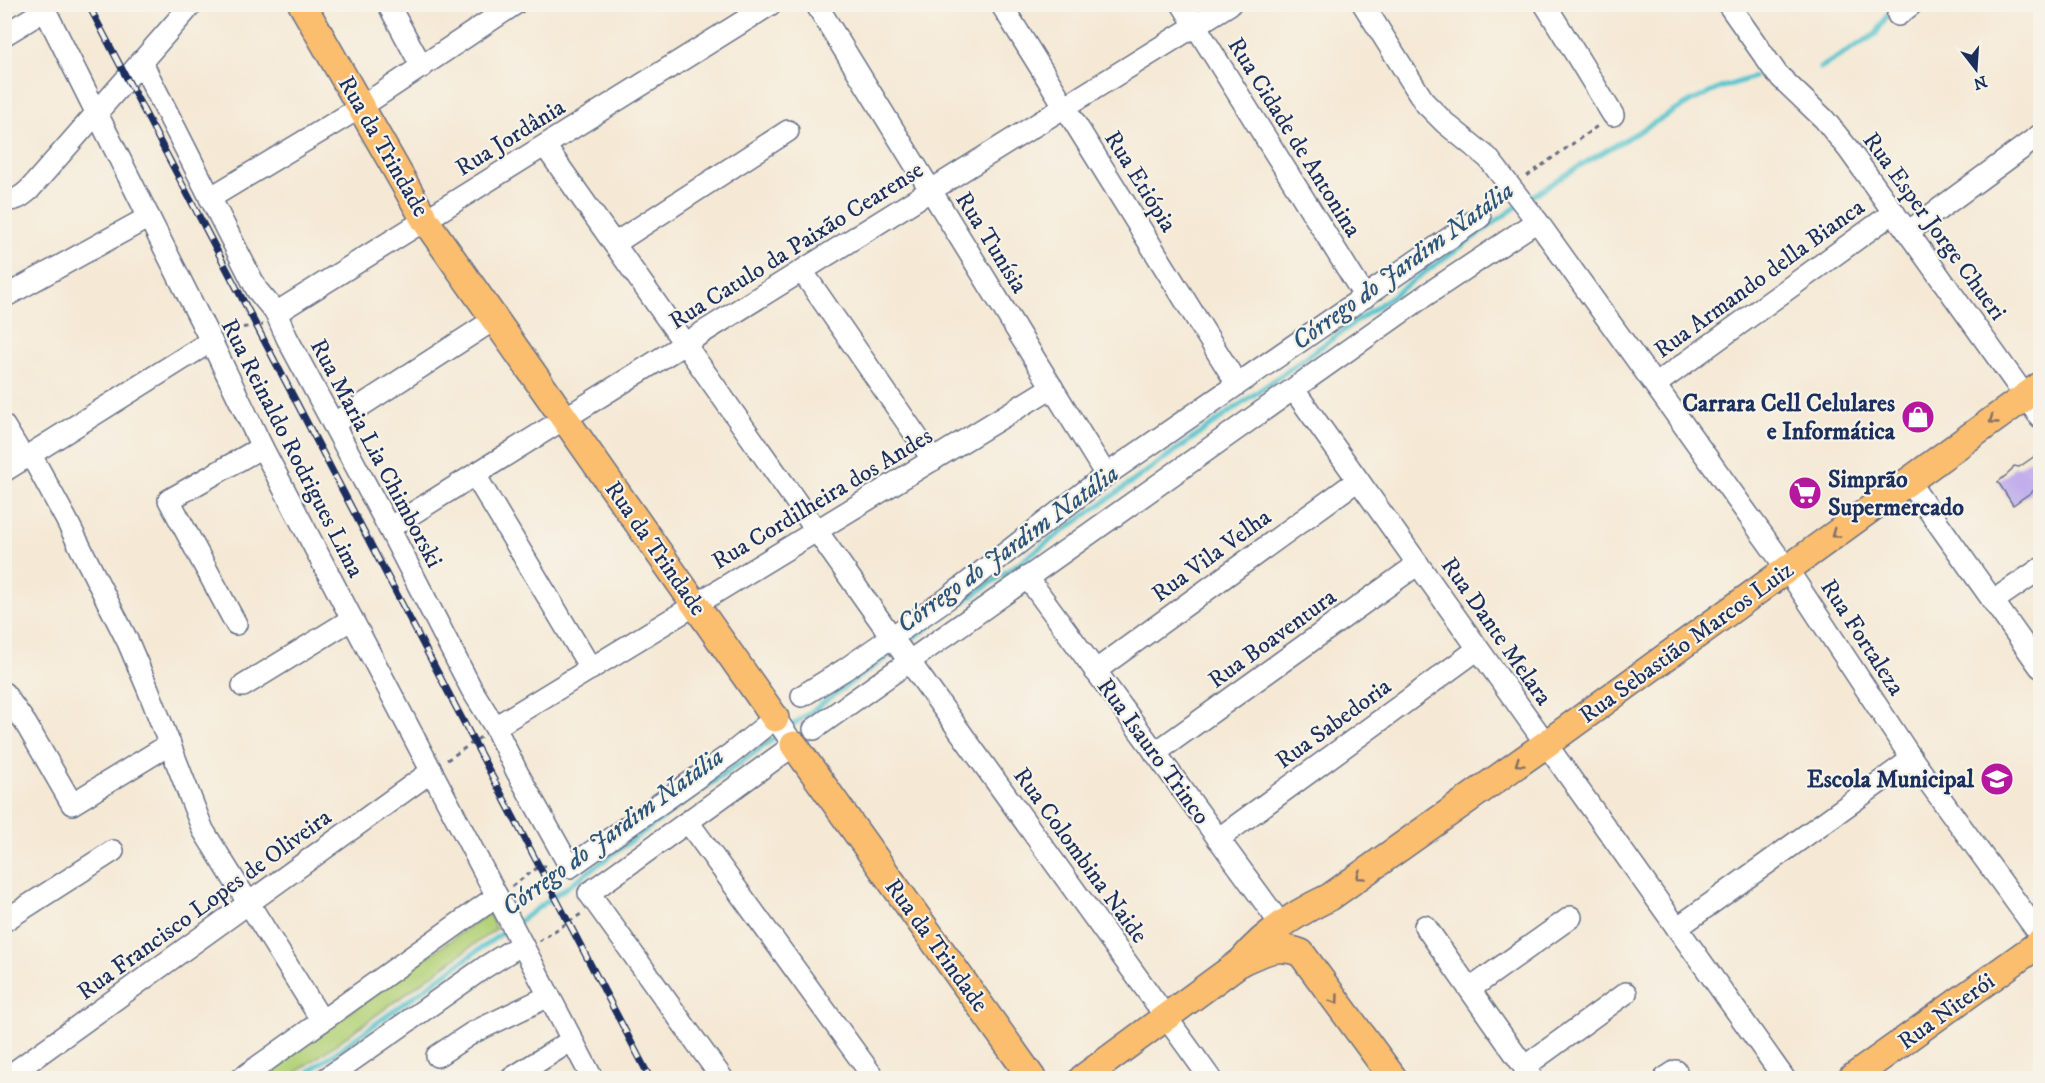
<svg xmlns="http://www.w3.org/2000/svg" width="2045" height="1083" viewBox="0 0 2045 1083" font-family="'IM FELL DW Pica',serif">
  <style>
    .green { fill: #b4d279; stroke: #68806c; stroke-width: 1.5 }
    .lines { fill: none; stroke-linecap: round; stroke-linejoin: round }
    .stream { stroke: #57c4cf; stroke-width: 5 }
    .building { fill: #c1aeec }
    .minor-casing { stroke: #677088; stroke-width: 24 }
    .major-casing { stroke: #677088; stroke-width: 30 }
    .path { stroke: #677088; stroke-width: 3; stroke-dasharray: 4.5 4.5; stroke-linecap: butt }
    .minor { stroke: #fff; stroke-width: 21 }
    .major { stroke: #fbbd6e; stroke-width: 27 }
    .rail-casing { stroke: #1b2f5e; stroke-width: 7 }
    .rail { stroke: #f7f3e8; stroke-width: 4.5; stroke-dasharray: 14; stroke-linecap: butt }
    .oneway { stroke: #806f65 }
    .labels { text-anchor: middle; stroke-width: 4.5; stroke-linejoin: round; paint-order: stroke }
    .street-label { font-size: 24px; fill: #1b2f5e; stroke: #f7f3e8 }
    .poi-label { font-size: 24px; font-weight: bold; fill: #1b2f5e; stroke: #f7f3e8; text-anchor: end }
    .water-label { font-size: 26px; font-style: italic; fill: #2a547a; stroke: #f7f3e8 }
  </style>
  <rect width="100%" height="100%" fill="#f7f3e8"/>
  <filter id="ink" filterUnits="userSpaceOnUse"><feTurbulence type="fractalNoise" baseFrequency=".0167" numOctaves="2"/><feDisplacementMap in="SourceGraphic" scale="12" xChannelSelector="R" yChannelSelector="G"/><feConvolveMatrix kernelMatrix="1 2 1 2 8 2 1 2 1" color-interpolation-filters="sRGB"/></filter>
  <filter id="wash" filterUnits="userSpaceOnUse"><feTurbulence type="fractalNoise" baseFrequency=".008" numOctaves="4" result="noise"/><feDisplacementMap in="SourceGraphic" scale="24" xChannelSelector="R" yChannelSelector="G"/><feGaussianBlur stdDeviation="1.35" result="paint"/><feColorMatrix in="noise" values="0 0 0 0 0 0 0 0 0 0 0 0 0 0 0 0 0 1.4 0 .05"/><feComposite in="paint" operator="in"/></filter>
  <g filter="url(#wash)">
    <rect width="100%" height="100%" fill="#f5e9d5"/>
    <!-- green -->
    <polygon class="green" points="489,913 496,929 289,1078 257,1078"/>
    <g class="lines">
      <!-- stream -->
      <g class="stream">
        <polyline points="1820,68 1876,34 1894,4"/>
        <polyline points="1526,200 1581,165 1692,101 1720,88 1754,77"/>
        <polyline points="904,645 1519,205"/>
        <polyline points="787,729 897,650"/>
        <polyline points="517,923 780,734"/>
        <polyline points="300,1078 509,928"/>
      </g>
    </g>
    <g id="blocks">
      <!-- building -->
      <polygon class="building" points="2035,456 2040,465 2040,486 2013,505 1998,482 2009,473 2014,466 2019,467"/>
    </g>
  </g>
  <g filter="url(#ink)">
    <use href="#blocks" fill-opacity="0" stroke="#677088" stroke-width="1.5"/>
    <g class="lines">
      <defs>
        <g id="minor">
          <polyline points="42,4 211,341 262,447 592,1078"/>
          <polyline points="388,4 422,67"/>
          <polyline points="816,4 1106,475"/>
          <polyline points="1001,4 1237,384"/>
          <polyline points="1182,4 1365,297"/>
          <polyline points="1363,4 1425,103 1445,123 1488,158 1537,221 1787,569 1912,759 2040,935"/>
          <polyline points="1545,4 1613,115"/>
          <polyline points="1728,4 1777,74 1824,119 1849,150 2040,417"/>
          <polyline points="1898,15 1912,4"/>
          <polyline points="4,35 45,10"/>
          <polyline points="141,61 257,290 276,313 287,338 389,528 472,690 495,727 517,772 570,867 732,753 775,718 794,745 589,893 722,1078"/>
          <polyline points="545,146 891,636 1210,1078"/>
          <polyline points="210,198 361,107 515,4"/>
          <path d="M 4,200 C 16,201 21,197 29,190 L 192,4"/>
          <polyline points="1908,232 2040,135"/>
          <polyline points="614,244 788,131"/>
          <polyline points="802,271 933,460"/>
          <polyline points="4,297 149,217"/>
          <polyline points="276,313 771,4"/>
          <polyline points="1655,385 1894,212"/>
          <polyline points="1294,390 1784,1078"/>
          <polyline points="333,424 495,319"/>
          <polyline points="4,426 24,459"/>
          <polyline points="31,455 66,519 128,642 148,689 203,830 322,1021"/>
          <polyline points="4,471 211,341"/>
          <polyline points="475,475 591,669"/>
          <polyline points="1908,481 2040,667"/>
          <polyline points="389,528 1230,4"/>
          <polyline points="1027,577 1282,926"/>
          <polyline points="1993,601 2040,569"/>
          <polyline points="236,624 169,500 262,447"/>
          <polyline points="1095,671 1358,480"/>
          <polyline points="243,686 352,619"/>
          <polyline points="4,693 26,724 72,804 170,744"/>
          <polyline points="802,696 844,670 948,598 1106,475 1480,217"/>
          <polyline points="495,727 1052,387"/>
          <polyline points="814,729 1423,297 1537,221"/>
          <polyline points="1155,753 1418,564"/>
          <polyline points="688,822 874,1078"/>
          <polyline points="1218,839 1478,649"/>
          <polyline points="4,921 113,851"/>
          <polyline points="1425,926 1532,1078"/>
          <polyline points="1677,928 1912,759"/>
          <polyline points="1470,989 1571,917"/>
          <polyline points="437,1056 472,1033 549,996"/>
          <polyline points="1524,1067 1626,993"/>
          <polyline points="6,1078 432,771"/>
          <polyline points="242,1078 497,896"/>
          <polyline points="327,1078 485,967 522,944"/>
          <polyline points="512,1078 572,1040"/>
          <polyline points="1665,1078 1676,1071"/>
        </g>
        <g id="major">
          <polyline points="302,4 425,220 775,718"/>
          <polyline points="794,745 1032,1078"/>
          <path d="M 1242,961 C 1265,933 1298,912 1330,897 L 1546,744 L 2040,386"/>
          <path d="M 1083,1078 L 1242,961 C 1263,952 1279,943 1301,953 L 1393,1078"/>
          <polyline points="1852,1078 2040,943"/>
        </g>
      </defs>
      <!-- minor casing -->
      <use href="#minor" class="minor-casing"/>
      <!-- major casing -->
      <use href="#major" class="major-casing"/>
      <!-- path -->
      <g class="path">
        <polyline points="1527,176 1599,125"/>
        <polyline points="226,333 238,328 263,325"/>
        <polyline points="447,760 481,737"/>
        <polyline points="512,886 540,866 549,866"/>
        <polyline points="539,941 581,914"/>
      </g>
      <!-- minor -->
      <use href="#minor" class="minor"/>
      <!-- major -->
      <use href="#major" class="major"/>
      <defs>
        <polyline id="rail" points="88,4 650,1078"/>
      </defs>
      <!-- rail casing -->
      <use href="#rail" class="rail-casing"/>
      <!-- rail -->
      <use href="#rail" class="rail"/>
    </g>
    <!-- one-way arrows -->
    <defs><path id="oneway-chevron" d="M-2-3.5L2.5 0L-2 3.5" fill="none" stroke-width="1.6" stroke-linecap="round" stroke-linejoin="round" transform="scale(1.5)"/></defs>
    <g class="oneway">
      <use href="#oneway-chevron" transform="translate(1993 420) rotate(144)"/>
      <use href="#oneway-chevron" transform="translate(1835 534) rotate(144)"/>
      <use href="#oneway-chevron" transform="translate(1519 763) rotate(145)"/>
      <use href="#oneway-chevron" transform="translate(1360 876) rotate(145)"/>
      <use href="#oneway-chevron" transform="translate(1335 1000) rotate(54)"/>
    </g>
  </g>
  <!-- icons -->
  <defs>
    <symbol id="shop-disc" viewBox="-11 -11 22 22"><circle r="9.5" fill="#b5179e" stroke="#f7f3e8"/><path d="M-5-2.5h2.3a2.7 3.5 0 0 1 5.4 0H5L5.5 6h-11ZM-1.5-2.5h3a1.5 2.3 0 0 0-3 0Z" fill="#fff"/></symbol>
    <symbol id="supermarket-disc" viewBox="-11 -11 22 22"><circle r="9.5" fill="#b5179e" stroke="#f7f3e8"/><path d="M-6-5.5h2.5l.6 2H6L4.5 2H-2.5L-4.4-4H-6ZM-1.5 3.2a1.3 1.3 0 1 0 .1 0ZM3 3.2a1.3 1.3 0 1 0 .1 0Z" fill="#fff"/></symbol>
    <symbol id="school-disc" viewBox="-11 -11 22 22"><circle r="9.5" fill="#b5179e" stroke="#f7f3e8"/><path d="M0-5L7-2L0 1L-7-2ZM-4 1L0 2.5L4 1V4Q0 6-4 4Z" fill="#fff"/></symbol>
  </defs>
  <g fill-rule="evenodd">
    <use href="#shop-disc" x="1899" y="398" width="38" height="38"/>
    <use href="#supermarket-disc" x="1786" y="474" width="38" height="38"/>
    <use href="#school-disc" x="1978" y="760" width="38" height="38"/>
  </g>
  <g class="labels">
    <!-- street labels -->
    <g class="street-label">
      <text transform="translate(510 137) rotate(-32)" y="8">Rua Jordânia</text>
      <text transform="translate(1295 137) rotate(58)" y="8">Rua Cidade de Antonina</text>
      <text transform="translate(384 146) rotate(60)" y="8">Rua da Trindade</text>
      <text transform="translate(1141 181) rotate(58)" y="8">Rua Etiópia</text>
      <text transform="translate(1935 226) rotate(54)" y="8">Rua Esper Jorge Chueri</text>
      <text transform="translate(992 242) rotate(58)" y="8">Rua Tunísia</text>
      <text transform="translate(796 245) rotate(-32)" y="8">Rua Catulo da Paixão Cearense</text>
      <text transform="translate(1759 278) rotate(-36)" y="8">Rua Armando della Bianca</text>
      <text transform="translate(293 448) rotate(63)" y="8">Rua Reinaldo Rodrigues Lima</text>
      <text transform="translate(377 453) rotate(62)" y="8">Rua Maria Lia Chimborski</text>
      <text transform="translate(822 498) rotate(-31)" y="8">Rua Cordilheira dos Andes</text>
      <text transform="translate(656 548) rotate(55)" y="8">Rua da Trindade</text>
      <text transform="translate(1211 555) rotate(-36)" y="8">Rua Vila Velha</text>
      <text transform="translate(1497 631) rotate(55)" y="8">Rua Dante Melara</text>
      <text transform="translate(1863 637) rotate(57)" y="8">Rua Fortaleza</text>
      <text transform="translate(1272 638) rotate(-36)" y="8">Rua Boaventura</text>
      <text transform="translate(1686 642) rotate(-36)" y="8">Rua Sebastião Marcos Luiz</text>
      <text transform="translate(1333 723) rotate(-36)" y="8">Rua Sabedoria</text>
      <text transform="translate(1154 751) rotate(54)" y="8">Rua Isauro Trinco</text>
      <text transform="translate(1081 855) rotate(54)" y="8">Rua Colombina Naide</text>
      <text transform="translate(204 904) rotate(-36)" y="8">Rua Francisco Lopes de Oliveira</text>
      <text transform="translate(937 945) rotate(54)" y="8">Rua da Trindade</text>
      <text transform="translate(1946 1011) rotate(-36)" y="8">Rua Niterói</text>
    </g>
    <!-- poi labels -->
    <g class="poi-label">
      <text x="1895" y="411">Carrara Cell Celulares<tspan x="1895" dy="28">e Informática</tspan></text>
      <text x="1828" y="487" text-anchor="start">Simprão<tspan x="1828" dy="28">Supermercado</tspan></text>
      <text x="1974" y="787">Escola Municipal</text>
    </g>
    <!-- water labels -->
    <g class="water-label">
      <text transform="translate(1402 265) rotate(-36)" y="9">Córrego do Jardim Natália</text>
      <text transform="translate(1007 548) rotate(-36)" y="9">Córrego do Jardim Natália</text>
      <text transform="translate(612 831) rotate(-36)" y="9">Córrego do Jardim Natália</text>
    </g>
  </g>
  <!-- margin -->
  <rect width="2045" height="1083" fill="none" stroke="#f7f3e8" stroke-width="24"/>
  <!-- north arrow -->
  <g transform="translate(1976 69) rotate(163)" stroke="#f7f3e8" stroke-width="4.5" paint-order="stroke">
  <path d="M0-4.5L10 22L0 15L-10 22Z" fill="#1b2f5e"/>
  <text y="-9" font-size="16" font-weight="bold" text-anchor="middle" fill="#1b2f5e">N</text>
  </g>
</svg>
